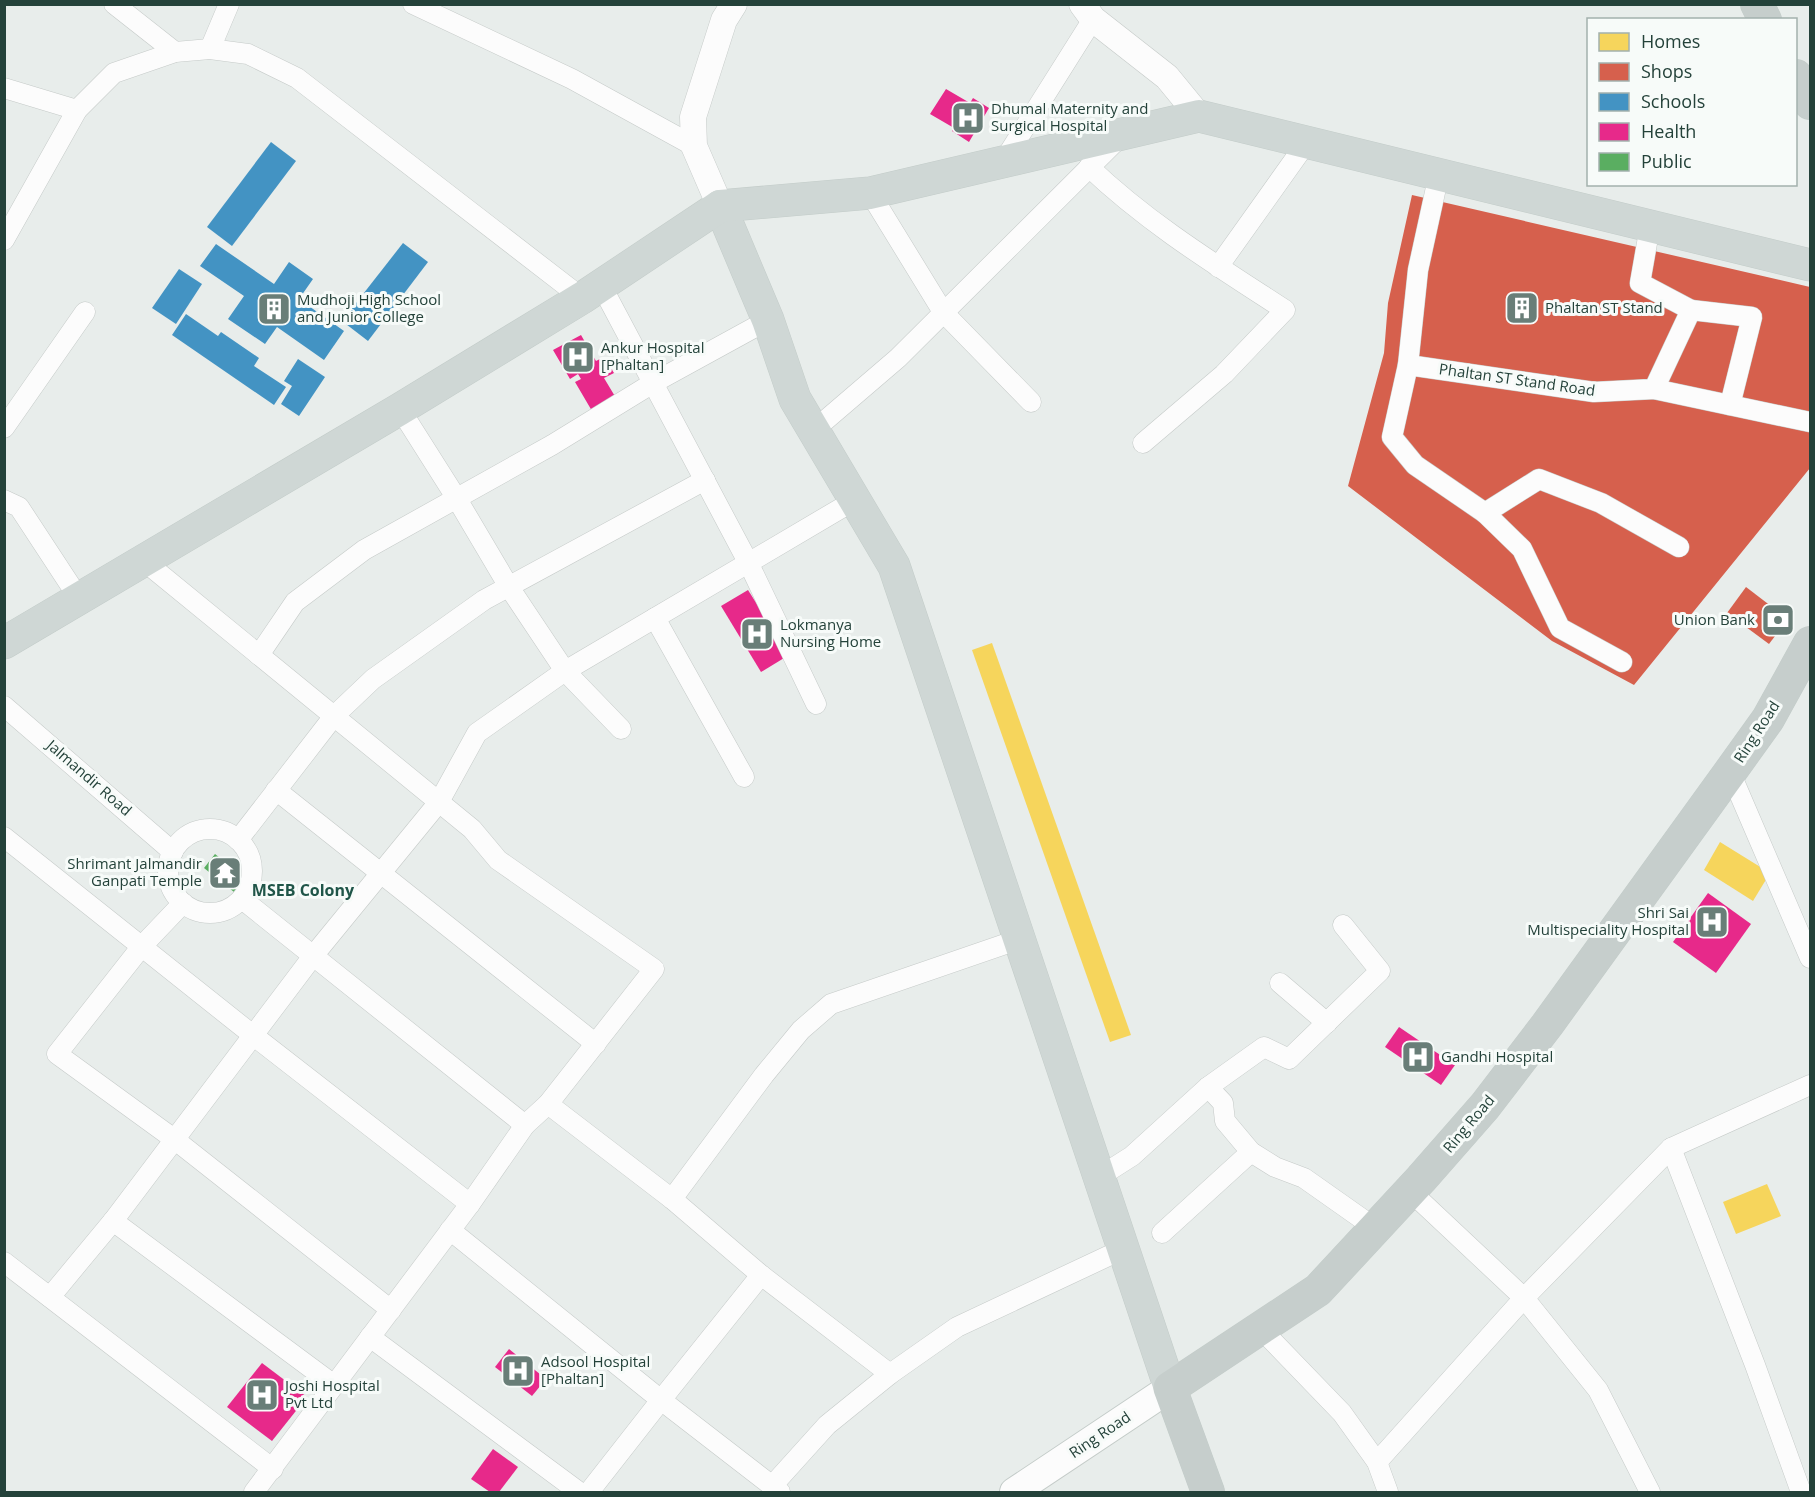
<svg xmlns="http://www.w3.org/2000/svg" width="1815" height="1497" viewBox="0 0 1815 1497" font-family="'Open Sans',sans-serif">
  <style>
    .homes { fill: #f6d55c }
    .shops { fill: #d6604d }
    .schools { fill: #4393c3 }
    .health { fill: #e7298a }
    .public { fill: #5aae61 }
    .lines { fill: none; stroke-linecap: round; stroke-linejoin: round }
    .minor-casing { stroke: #c5cac8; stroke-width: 21 }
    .tertiary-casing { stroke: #c5cac8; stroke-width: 27 }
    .secondary-casing { stroke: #c3cbc8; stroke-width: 30 }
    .primary-casing { stroke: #c3ccc9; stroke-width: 33 }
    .trunk-casing { stroke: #c3ccc9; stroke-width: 34 }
    .minor { stroke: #fcfcfc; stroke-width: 20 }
    .tertiary { stroke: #fcfcfc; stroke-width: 26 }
    .secondary { stroke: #fcfcfc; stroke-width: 28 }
    .primary { stroke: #cfd7d5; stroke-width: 32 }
    .trunk { stroke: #c6cecc; stroke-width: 33 }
    .labels { text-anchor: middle; stroke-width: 6; stroke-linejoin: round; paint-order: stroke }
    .poi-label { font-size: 15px; fill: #24423a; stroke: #f7fbf9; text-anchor: start }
    .street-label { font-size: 15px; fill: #24423a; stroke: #f7fbf9 }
    .neighbourhood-label { font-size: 16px; font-weight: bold; fill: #1f5548; stroke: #f7fbf9 }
  </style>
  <rect width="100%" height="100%" fill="#e8edeb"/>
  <!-- homes -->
  <g class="homes">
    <polygon points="1506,258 1566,271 1574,295 1649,320 1641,368 1428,328 1444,269 1507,282"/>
    <polygon points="1613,566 1677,618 1645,657 1583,615"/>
    <polygon points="992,643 1131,1035 1110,1042 972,650"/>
    <polygon points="1720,842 1770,873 1753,901 1704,870"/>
    <polygon points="1767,1184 1781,1216 1736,1234 1723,1202"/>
  </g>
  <!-- shops -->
  <g class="shops">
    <polygon points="1412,195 1810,287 1810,468 1634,685 1552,641 1348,486 1384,353 1388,303"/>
    <polygon points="1746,587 1788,619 1769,644 1727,613"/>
  </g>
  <!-- schools -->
  <g class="schools">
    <polygon points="271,142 296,161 232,246 207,227"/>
    <polygon points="403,243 428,262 368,341 342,321"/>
    <polygon points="216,244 274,284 289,262 313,279 299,299 344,331 324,360 277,327 265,344 228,319 244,296 200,266"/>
    <polygon points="179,269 202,284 176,324 152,308"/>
    <polygon points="186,314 218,336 221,332 259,358 254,366 286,387 274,405 172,335"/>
    <polygon points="298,359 325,377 299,416 281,404 292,386 284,381"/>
  </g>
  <!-- health -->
  <g class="health">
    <polygon points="946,89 970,103 973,98 989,108 969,142 952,131 954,128 930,114"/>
    <polygon points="581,335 596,361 604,357 614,373 604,378 616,398 592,411 575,382 581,379 578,374 570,379 553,350"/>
    <polygon points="748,590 789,655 761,672 721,606"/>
    <polygon points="1708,893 1751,924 1716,973 1673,942"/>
    <polygon points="1399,1027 1455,1065 1441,1085 1385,1047"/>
    <polygon points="509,1349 546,1379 532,1396 495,1367"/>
    <polygon points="262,1363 307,1397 272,1441 227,1407"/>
    <polygon points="493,1449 518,1467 499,1492 490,1492 471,1479"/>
  </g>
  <!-- public -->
  <polygon class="public" points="215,854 245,878 234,892 204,868"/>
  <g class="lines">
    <defs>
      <g id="minor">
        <polyline points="114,4 175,52"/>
        <polyline points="413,4 572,79 694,146"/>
        <polyline points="210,49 229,4"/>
        <polyline points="4,88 77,110"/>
        <polyline points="1003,162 1093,19"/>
        <path d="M 1089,167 C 1149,224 1216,265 1285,310 L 1224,374 L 1143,443"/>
        <polyline points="1439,174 1418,270 1408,365 1594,392 1654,389 1691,310 1640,283 1650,226"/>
        <polyline points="870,193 943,312 1031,402"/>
        <polyline points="4,240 77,110 114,73 175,52 210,49 248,54 297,78 582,298"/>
        <polyline points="1218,267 1307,142"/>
        <polyline points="601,285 748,562 816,704"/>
        <polyline points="1691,310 1752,317 1730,405"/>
        <polyline points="1408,365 1392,437 1415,465 1485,513 1539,479 1601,503 1679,547"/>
        <polyline points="1654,389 1810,422"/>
        <polyline points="400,409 457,499 509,587 565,671 621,729"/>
        <polyline points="4,428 85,312"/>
        <polyline points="814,430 898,358 1121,136"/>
        <polyline points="4,500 19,507 80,600"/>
        <polyline points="1485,513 1522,549 1560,628 1622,662"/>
        <polyline points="144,561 472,829 498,860 654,969 548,1104 525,1125 470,1204 254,1492"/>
        <polyline points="655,618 744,777"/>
        <polyline points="259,655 295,602 364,550 552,445 653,383 768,320"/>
        <polyline points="4,706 173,852"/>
        <polyline points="1730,772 1810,958"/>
        <polyline points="276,790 596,1044"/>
        <circle cx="210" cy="871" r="42"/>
        <polyline points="4,837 254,1036 470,1204"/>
        <polyline points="238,840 334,716 373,679 484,600 705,480"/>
        <polyline points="242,899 525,1125"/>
        <polyline points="183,903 142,946 57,1054 174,1139 391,1310"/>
        <polyline points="1280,983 1327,1023"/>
        <polyline points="1208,1087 1223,1103 1225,1121 1251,1152 1275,1167 1304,1178 1375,1228"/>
        <polyline points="548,1104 672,1199 761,1275 890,1374"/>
        <polyline points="1671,1148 1755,1365 1801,1492"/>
        <polyline points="1099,1177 1132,1156 1208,1087 1264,1047 1289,1059 1380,971 1343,925"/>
        <polyline points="1410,1191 1524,1298 1598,1390 1650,1492"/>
        <polyline points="672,1199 764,1075 801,1030 831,1004 1020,939"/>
        <polyline points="113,1221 334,1385"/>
        <polyline points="450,1230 661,1400 780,1492"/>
        <polyline points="1162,1233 1251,1152"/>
        <polyline points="4,1262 273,1469"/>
        <polyline points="50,1297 113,1221 313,956 439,802 477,733 565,671 855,500"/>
        <polyline points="1260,1328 1342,1413 1377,1462 1388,1492"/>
        <polyline points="370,1337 579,1492"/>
        <polyline points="1377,1462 1524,1298 1671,1148 1810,1085"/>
        <polyline points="772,1486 827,1425 890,1374 957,1327 1123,1249"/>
        <polyline points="589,1492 661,1400 761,1275"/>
      </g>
      <g id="tertiary">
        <polyline points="1082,4 1093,19 1167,77 1199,116"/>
        <polyline points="720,206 694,146 693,117 724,20 734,4"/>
      </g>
      <polyline id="secondary" points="1014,1492 1170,1388"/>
      <g id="primary">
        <polyline points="720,206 768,320 795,399 894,566 1170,1388"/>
        <polyline points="4,643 400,409 582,298 720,206 870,193 1199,116 1810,265"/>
      </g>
      <g id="trunk">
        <polyline points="1757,4 1765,20"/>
        <polyline points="1796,76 1810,103"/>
        <polyline points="1208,1492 1170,1388 1318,1290 1421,1179 1485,1106 1547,1025 1730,772 1768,719 1810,643"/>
      </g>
    </defs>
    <!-- minor casing -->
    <use href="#minor" class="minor-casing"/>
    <!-- tertiary casing -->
    <use href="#tertiary" class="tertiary-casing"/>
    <!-- secondary casing -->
    <use href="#secondary" class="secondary-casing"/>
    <!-- primary casing -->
    <use href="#primary" class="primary-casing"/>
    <!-- trunk casing -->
    <use href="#trunk" class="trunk-casing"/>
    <!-- minor -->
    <use href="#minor" class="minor"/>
    <!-- tertiary -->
    <use href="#tertiary" class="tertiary"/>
    <!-- secondary -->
    <use href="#secondary" class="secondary"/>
    <!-- primary -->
    <use href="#primary" class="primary"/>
    <!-- trunk -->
    <use href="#trunk" class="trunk"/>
  </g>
  <!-- icons -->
  <defs>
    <symbol id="hospital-square" viewBox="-11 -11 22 22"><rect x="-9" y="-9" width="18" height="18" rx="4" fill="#697e78" stroke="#f7fbf9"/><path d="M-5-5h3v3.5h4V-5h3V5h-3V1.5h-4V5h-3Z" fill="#fff"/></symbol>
    <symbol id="building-square" viewBox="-11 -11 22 22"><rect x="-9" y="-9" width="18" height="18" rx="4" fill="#697e78" stroke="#f7fbf9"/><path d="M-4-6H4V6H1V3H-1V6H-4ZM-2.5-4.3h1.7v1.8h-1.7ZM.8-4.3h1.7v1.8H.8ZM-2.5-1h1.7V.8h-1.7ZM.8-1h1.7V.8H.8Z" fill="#fff"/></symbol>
    <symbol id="bank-square" viewBox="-11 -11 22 22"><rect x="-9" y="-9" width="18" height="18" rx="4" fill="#697e78" stroke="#f7fbf9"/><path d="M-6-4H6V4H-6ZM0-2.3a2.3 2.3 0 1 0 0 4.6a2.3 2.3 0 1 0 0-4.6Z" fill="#fff"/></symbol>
    <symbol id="temple-square" viewBox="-11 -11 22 22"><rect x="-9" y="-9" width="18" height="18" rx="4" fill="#697e78" stroke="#f7fbf9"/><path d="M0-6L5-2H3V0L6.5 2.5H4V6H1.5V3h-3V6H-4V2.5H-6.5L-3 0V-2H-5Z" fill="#fff"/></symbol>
  </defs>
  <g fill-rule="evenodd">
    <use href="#hospital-square" x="949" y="99" width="38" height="38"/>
    <use href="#building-square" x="1503" y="289" width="38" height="38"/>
    <use href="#building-square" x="255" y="290" width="38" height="38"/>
    <use href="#hospital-square" x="559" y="338" width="38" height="38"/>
    <use href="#bank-square" x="1759" y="601" width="38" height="38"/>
    <use href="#hospital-square" x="738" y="615" width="38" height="38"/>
    <use href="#temple-square" x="206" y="854" width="38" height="38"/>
    <use href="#hospital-square" x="1693" y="903" width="38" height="38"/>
    <use href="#hospital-square" x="1399" y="1038" width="38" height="38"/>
    <use href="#hospital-square" x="499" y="1352" width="38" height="38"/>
    <use href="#hospital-square" x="243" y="1376" width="38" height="38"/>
  </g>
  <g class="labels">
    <!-- poi labels -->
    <g class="poi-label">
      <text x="991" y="114">Dhumal Maternity and<tspan x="991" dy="17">Surgical Hospital</tspan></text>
      <text x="297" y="305">Mudhoji High School<tspan x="297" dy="17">and Junior College</tspan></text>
      <text x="1545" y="313">Phaltan ST Stand</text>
      <text x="601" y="353">Ankur Hospital<tspan x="601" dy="17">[Phaltan]</tspan></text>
      <text x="1755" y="625" text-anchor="end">Union Bank</text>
      <text x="780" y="630">Lokmanya<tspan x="780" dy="17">Nursing Home</tspan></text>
      <text x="202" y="869" text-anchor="end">Shrimant Jalmandir<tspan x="202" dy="17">Ganpati Temple</tspan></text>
      <text x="1689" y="918" text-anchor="end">Shri Sai<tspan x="1689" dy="17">Multispeciality Hospital</tspan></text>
      <text x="1441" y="1062">Gandhi Hospital</text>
      <text x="541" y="1367">Adsool Hospital<tspan x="541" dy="17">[Phaltan]</tspan></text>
      <text x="285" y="1391">Joshi Hospital<tspan x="285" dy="17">Pvt Ltd</tspan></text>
    </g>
    <!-- street labels -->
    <g class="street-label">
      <text transform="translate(1517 380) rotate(8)" y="5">Phaltan ST Stand Road</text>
      <text transform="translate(1757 732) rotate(-57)" y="5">Ring Road</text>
      <text transform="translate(89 778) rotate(41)" y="5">Jalmandir Road</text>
      <text transform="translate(1469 1124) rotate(-50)" y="5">Ring Road</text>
      <text transform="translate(1100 1435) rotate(-34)" y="5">Ring Road</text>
    </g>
    <!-- neighbourhood labels -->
    <g class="neighbourhood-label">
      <text x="303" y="896">MSEB Colony</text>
    </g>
  </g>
  <!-- border -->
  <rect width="1815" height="1497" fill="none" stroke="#24423a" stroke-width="12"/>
  <!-- legend -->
  <rect x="1587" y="18" width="210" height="168" fill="#f7fbf9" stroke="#a3b1ad" stroke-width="1.5"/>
  <rect x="1599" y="33" width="30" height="18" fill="#f6d55c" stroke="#a3b1ad" stroke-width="1.5"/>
  <text x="1641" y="48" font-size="18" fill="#24423a">Homes</text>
  <rect x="1599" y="63" width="30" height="18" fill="#d6604d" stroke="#a3b1ad" stroke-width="1.5"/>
  <text x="1641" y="78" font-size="18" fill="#24423a">Shops</text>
  <rect x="1599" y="93" width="30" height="18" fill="#4393c3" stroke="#a3b1ad" stroke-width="1.5"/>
  <text x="1641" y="108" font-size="18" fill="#24423a">Schools</text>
  <rect x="1599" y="123" width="30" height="18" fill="#e7298a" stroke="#a3b1ad" stroke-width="1.5"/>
  <text x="1641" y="138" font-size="18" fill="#24423a">Health</text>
  <rect x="1599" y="153" width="30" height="18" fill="#5aae61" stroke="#a3b1ad" stroke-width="1.5"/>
  <text x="1641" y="168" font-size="18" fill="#24423a">Public</text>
</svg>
